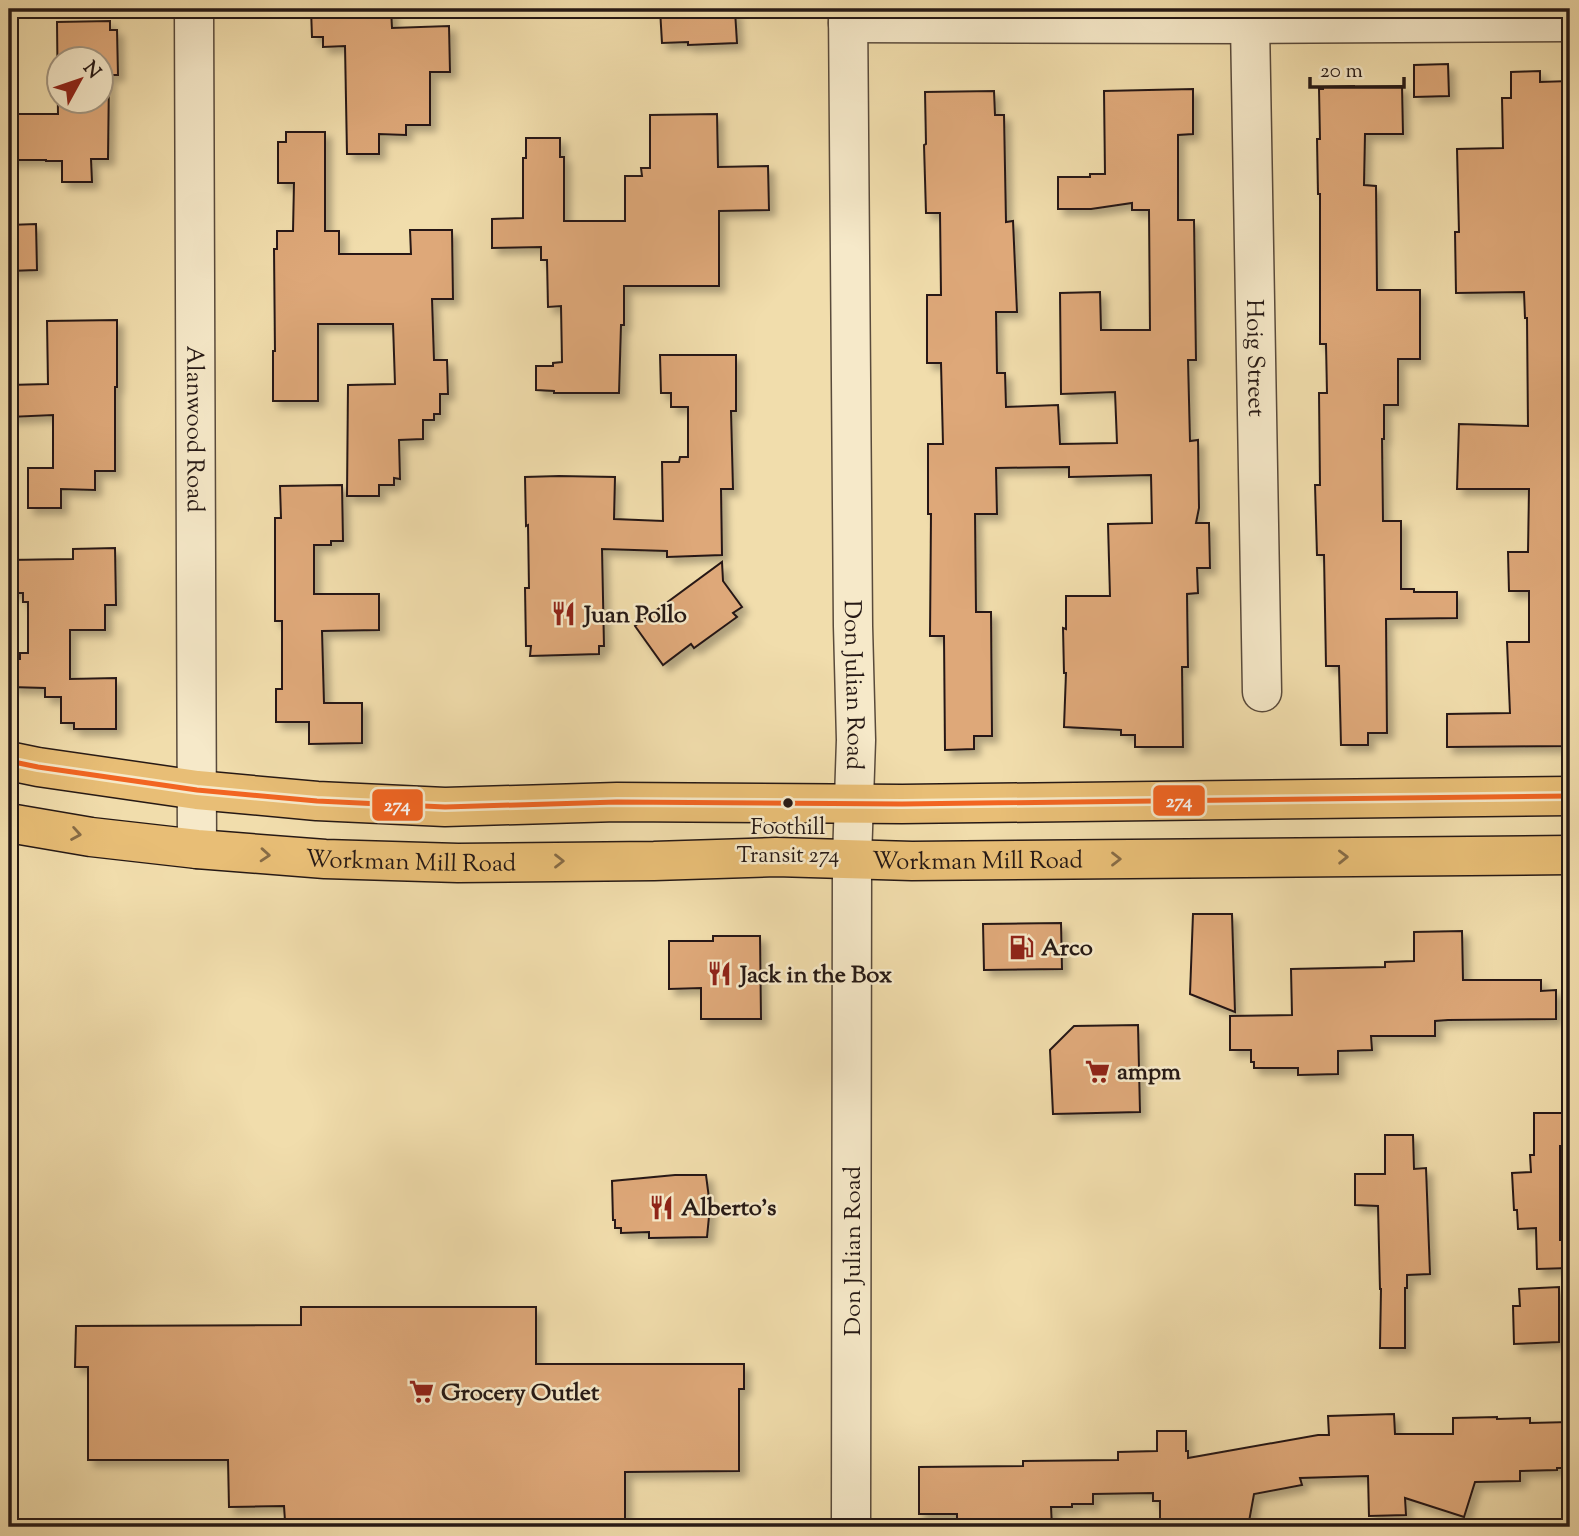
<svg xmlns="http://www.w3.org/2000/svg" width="1579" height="1536" viewBox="0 0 1579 1536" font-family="'Sorts Mill Goudy',serif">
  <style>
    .building { fill: #dea879; stroke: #261915; stroke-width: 2; fill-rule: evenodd; filter: url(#shadow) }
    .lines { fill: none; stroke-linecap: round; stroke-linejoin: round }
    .minor-casing { stroke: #594a3b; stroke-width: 41 }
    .major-casing { stroke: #261915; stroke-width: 41 }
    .minor { stroke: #f6e9c9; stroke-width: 38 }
    .major { stroke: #e8be76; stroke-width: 38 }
    .bus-1-casing { stroke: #f6e9c9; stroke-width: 10 }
    .bus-1 { stroke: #f26522; stroke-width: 5 }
    .oneway { stroke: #876c46 }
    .bus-dot { fill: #261915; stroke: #f6e9c9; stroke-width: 2.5 }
    .labels { text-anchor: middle; stroke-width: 5; stroke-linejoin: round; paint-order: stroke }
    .bus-label { font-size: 22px; fill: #261915; stroke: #f6e9c9 }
    .street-label { font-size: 24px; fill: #261915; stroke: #f6e9c9 }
    .poi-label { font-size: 24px; font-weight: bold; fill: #261915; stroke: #f6e9c9; text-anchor: start }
    .line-badge { stroke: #f6e9c9; stroke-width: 2.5 }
    .badge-label { font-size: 19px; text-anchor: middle; font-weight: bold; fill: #fff }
  </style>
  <defs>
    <filter id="shadow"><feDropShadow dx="6" dy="6" stdDeviation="3.5" flood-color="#0004"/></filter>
  </defs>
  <rect width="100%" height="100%" fill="#f1ddac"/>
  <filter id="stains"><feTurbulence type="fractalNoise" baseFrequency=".00286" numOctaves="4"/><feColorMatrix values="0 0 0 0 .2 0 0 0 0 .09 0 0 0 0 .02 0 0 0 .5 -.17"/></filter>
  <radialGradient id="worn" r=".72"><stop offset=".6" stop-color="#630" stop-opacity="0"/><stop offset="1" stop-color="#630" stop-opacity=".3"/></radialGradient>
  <!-- building -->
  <g class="building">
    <polygon points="311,9 391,9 392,28 449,26 450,72 430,72 430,125 406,125 406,135 379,134 379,154 347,154 345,46 323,47 323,37 312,37"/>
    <polygon points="660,9 709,9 709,12 735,11 737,43 688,45 688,42 662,43"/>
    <path d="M 110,21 L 110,30 L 117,30 L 118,75 L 109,75 L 108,159 L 91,159 L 92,182 L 62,182 L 62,161 L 46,161 L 46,160 L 9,160 L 9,114 L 58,114 L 57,22 ZM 60,60 L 102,60 L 102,102 L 60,102 Z"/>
    <polygon points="1448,64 1449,96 1414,97 1414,65"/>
    <polygon points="1540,71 1540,82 1570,81 1570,746 1447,747 1447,714 1510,713 1507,642 1529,642 1529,591 1509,591 1508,552 1528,552 1529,489 1457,489 1459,424 1528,426 1527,318 1525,318 1524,292 1456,293 1455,232 1459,232 1457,149 1503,148 1502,98 1511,98 1511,72"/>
    <polygon points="1354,86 1354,87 1402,86 1403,134 1365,134 1364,185 1376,186 1377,290 1420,290 1420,359 1398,359 1398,405 1384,405 1384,439 1382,439 1383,521 1401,521 1401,589 1414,589 1414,592 1457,592 1457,618 1386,619 1387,733 1368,733 1368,745 1341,745 1339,666 1326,666 1324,555 1317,555 1315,485 1320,485 1319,393 1327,393 1326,344 1320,344 1320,194 1318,194 1317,139 1320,139 1319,89 1323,89 1323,87"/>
    <polygon points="1193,89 1193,134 1178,135 1178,220 1194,220 1196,360 1188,360 1190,441 1198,440 1199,508 1196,523 1209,523 1210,568 1197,568 1198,593 1187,594 1188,667 1182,667 1183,747 1135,747 1135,735 1121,735 1121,730 1064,727 1066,673 1064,673 1063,628 1066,629 1066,596 1110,596 1108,524 1152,523 1151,475 1069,477 1069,467 996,468 997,514 975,514 976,612 991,612 992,736 974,736 974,749 945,750 944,636 930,636 931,514 928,514 928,444 943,444 941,363 927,363 927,295 941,295 940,213 926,213 924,145 926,144 925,92 994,91 995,115 1004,115 1006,222 1013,221 1017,312 996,312 997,373 1005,373 1006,407 1058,405 1060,444 1117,443 1115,392 1061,394 1060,293 1100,292 1101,330 1150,330 1149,210 1132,210 1132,203 1091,209 1058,209 1058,177 1090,177 1090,174 1105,174 1104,91"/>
    <polygon points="717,114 718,167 768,166 769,210 719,211 719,286 624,286 624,325 621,325 619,393 554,393 554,391 536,390 536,366 553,366 553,363 562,362 561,306 548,307 547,260 541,260 541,247 492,248 492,219 523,218 523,158 526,158 526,138 560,138 560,157 564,157 564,221 625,221 625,176 642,176 641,168 650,168 650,115"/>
    <polygon points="286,132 325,132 325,231 339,231 339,254 411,254 410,230 452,230 453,299 432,299 434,360 447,360 448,394 440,394 440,414 434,414 434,420 423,420 423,439 399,440 400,479 394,478 394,485 379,485 379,496 347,496 348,385 395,384 393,324 318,324 318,401 273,401 273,351 275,351 274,249 277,249 277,231 293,231 294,183 278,183 278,142 286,142"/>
    <polygon points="36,224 37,270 9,271 9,225"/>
    <polygon points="117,320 117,387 115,387 115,471 95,471 95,490 61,489 61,508 28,508 28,468 53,468 53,415 9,417 9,385 48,384 47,321"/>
    <polygon points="660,355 736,355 736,411 731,411 733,489 721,489 722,555 667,557 667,551 602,549 604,646 599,646 599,654 530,656 531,646 526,646 525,588 529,588 528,525 526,526 525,477 559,476 615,477 614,519 663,521 662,462 679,462 680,457 688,457 688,407 671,407 671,393 661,393"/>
    <polygon points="342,485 343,541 331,541 331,545 314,545 314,594 379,594 379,630 322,631 324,703 362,703 362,743 309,744 309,722 276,722 276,689 282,689 282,621 275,621 275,518 281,518 280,486"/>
    <polygon points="115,548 116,605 105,605 105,630 70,630 70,679 116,678 116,729 74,729 74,723 61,723 61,697 45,697 45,688 11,687 11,659 20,659 20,653 28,653 28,602 23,602 23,593 13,593 14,587 9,587 9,560 73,559 73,549"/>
    <polygon points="722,562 723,581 742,607 733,613 737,617 694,648 691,644 663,665 635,626"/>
    <polygon points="1193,914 1232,914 1235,1012 1190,994"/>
    <polygon points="1061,923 1062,969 984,970 983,924"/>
    <polygon points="1462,931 1463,980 1541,980 1541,991 1556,990 1556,1019 1448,1020 1435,1021 1435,1036 1371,1036 1372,1050 1338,1051 1338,1074 1298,1075 1298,1068 1254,1068 1254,1062 1251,1062 1251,1050 1230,1050 1230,1016 1292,1015 1291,969 1385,967 1385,962 1414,961 1414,932"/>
    <polygon points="713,936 760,936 761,1019 701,1019 701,988 669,989 669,941 713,941"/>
    <polygon points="1138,1025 1140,1112 1053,1114 1050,1050 1074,1026"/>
    <polygon points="1534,1113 1568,1113 1568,1146 1560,1146 1560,1240 1568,1240 1569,1268 1537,1269 1536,1228 1518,1229 1517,1210 1514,1210 1512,1173 1531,1172 1530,1155 1534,1155"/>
    <polygon points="1385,1135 1413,1135 1414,1169 1426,1168 1430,1274 1407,1275 1407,1288 1405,1288 1405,1348 1380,1348 1381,1289 1380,1289 1378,1206 1355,1205 1355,1174 1385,1174"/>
    <polygon points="675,1175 706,1175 710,1206 707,1237 649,1238 649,1232 621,1233 621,1228 615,1228 615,1220 613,1220 612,1181"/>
    <polygon points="1559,1287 1559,1342 1514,1344 1513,1306 1520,1306 1519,1289"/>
    <polygon points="301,1307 536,1307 536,1364 744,1364 744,1389 739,1389 739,1471 625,1472 625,1527 308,1527 308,1521 285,1521 284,1506 229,1507 228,1460 88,1460 88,1367 75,1367 76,1326 301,1325"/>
    <polygon points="1394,1414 1395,1434 1453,1434 1453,1418 1497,1417 1497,1419 1530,1418 1530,1423 1570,1422 1570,1468 1557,1468 1557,1470 1520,1471 1520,1481 1475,1482 1464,1517 1405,1498 1406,1515 1369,1516 1368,1476 1300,1478 1302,1485 1254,1494 1248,1527 1235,1527 1197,1521 1197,1527 1160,1527 1160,1501 1153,1501 1153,1493 1093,1494 1093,1504 1072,1504 1072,1507 1051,1507 1052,1527 957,1527 957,1514 919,1514 919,1467 1023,1466 1023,1461 1118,1460 1118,1452 1157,1451 1157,1431 1186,1431 1186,1451 1188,1451 1188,1458 1318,1435 1329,1435 1328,1416"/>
  </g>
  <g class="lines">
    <defs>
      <g id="minor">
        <path id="s1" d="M 194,9 L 197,849"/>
        <path id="s2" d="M 848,9 L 853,626 L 856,740 L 852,859 L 851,1527"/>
        <polyline points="848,23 1250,24 1570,22"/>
        <path id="s3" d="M 1250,24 L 1262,692"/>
      </g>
      <g id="major">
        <polyline points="9,761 38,767 197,790 317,801 445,807 617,802 902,804 1570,796"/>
        <path id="s4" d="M 9,823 L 91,837 L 197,849 L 325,859 L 458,863 L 654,861 L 776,857 L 912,861 L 1570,855"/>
      </g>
    </defs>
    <!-- minor casing -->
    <use href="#minor" class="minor-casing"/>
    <!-- major casing -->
    <use href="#major" class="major-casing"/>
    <!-- minor -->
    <use href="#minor" class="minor"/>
    <!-- major -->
    <use href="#major" class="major"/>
    <defs>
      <polyline id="bus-1" points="9,761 38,767 197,790 317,801 445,807 617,802 902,804 1570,796"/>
    </defs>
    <!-- bus-1 casing -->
    <use href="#bus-1" class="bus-1-casing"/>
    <!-- bus-1 -->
    <use href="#bus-1" class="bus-1"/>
  </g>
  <!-- one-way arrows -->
  <defs><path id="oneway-chevron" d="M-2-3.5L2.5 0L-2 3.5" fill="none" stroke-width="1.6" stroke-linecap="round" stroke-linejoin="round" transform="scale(1.75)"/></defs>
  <g class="oneway">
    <use href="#oneway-chevron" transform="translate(76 834) rotate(10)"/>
    <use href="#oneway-chevron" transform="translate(265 855) rotate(4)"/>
    <use href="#oneway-chevron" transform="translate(1343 857) rotate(-1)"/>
    <use href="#oneway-chevron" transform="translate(1116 859)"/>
    <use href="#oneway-chevron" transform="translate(559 861)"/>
  </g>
  <!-- icons -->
  <defs>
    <symbol id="restaurant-bare" viewBox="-9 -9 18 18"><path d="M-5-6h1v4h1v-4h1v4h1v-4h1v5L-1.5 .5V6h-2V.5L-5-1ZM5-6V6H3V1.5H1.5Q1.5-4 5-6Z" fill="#8f2418" stroke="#f6e9c9" stroke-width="2.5" paint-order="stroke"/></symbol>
    <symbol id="fuel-bare" viewBox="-9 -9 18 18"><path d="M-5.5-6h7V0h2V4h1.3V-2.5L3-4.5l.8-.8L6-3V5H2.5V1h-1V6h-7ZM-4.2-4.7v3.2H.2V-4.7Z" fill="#8f2418" stroke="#f6e9c9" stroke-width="2.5" paint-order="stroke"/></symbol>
    <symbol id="supermarket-bare" viewBox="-9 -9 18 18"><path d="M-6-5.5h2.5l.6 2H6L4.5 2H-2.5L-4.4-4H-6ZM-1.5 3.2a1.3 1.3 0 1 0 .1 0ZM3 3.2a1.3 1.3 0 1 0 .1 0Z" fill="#8f2418" stroke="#f6e9c9" stroke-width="2.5" paint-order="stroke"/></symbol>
  </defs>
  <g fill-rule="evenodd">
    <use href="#restaurant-bare" x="546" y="596" width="35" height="35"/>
    <use href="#fuel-bare" x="1004" y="930" width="35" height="35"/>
    <use href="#restaurant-bare" x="702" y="956" width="35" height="35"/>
    <use href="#supermarket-bare" x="1080" y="1054" width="35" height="35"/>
    <use href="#restaurant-bare" x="644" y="1190" width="35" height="35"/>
    <use href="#supermarket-bare" x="404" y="1374" width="35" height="35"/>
  </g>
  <!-- markers -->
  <circle class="bus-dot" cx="788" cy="803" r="6"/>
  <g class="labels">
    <!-- bus labels -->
    <g class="bus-label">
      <text x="788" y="834">Foothill<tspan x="788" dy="28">Transit 274</tspan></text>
    </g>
    <!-- street labels -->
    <g class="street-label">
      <text dy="8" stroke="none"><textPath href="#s3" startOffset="334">Hoig Street</textPath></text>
      <text dy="8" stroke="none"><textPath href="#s1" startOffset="420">Alanwood Road</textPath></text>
      <text dy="8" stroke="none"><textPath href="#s2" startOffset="676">Don Julian Road</textPath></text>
      <text dy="8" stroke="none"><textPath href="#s4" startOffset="404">Workman Mill Road</textPath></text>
      <text dy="8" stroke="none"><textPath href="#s4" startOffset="971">Workman Mill Road</textPath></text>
      <text transform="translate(852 1251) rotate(-90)" y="8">Don Julian Road</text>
    </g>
    <!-- poi labels -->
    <g class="poi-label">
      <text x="584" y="622">Juan Pollo</text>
      <text x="1041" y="955">Arco</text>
      <text x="740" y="982">Jack in the Box</text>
      <text x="1117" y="1079">ampm</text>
      <text x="681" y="1215">Alberto's</text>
      <text x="441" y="1400">Grocery Outlet</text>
    </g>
  </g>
  <g class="line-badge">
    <rect x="1152" y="784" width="54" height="33" rx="7" fill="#f26522"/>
    <rect x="371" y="788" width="53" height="34" rx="7" fill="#f26522"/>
  </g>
  <g class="badge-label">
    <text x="1179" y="807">274</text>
    <text x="397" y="811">274</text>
  </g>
  <!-- margin -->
  <rect width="1579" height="1536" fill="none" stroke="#f1ddac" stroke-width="35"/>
  <rect x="10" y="10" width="1558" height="1515" fill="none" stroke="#261915" stroke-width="3.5"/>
  <rect x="18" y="18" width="1544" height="1501" fill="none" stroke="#261915" stroke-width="2"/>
  <!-- north arrow -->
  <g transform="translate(80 80) rotate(50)"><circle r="33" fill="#f6e9c9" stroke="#a39681" stroke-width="2"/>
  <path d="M0-5L12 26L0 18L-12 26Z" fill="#8f2418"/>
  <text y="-10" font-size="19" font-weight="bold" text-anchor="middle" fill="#261915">N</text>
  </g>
  <!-- scale -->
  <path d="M1310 77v10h94v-10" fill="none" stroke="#261915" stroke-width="3.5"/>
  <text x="1320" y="77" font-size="21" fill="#261915" stroke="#f6e9c9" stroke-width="5" paint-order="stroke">20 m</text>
  <rect width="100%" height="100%" filter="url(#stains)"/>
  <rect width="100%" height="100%" fill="url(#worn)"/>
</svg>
